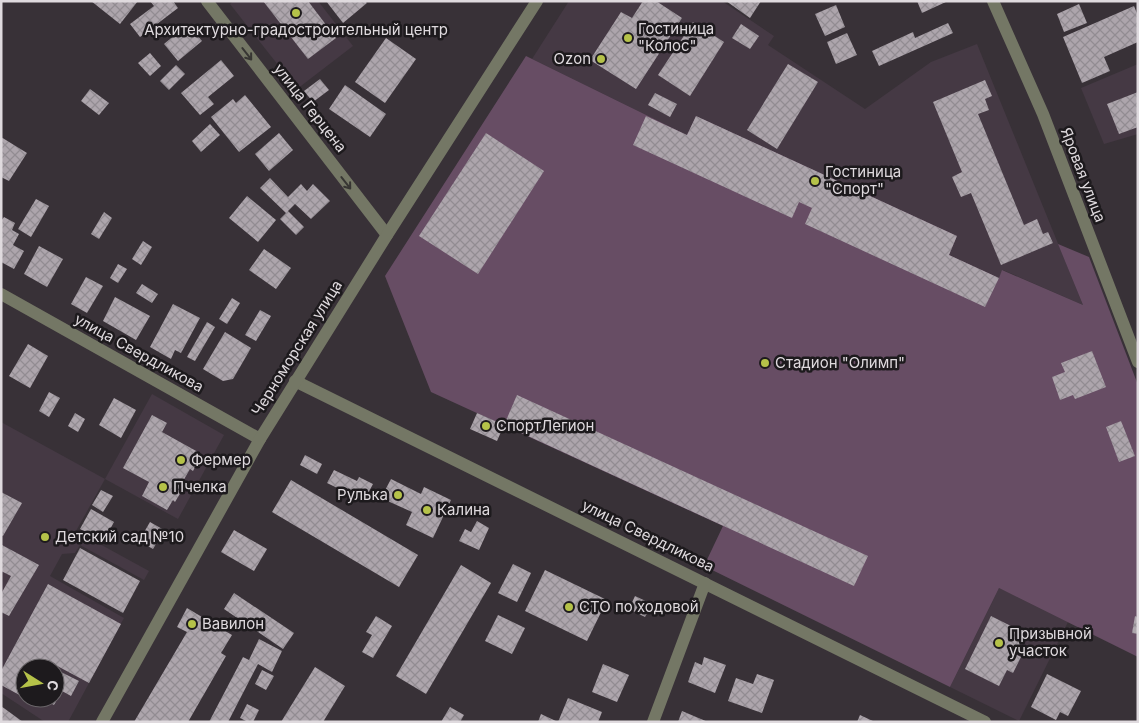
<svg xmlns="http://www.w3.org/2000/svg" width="1139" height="723" viewBox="0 0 1139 723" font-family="Inter,sans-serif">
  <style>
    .built { fill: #453944; fill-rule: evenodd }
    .green { fill: #674d64 }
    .building { fill: url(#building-cross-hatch) }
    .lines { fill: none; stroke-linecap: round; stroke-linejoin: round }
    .minor { stroke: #747765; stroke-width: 12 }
    .oneway { stroke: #373633 }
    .poi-dot { fill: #b5c249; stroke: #1d1a1d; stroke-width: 2 }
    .labels { text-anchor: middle; stroke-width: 5; stroke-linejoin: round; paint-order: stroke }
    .poi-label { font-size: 15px; fill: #dfdade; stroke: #1d1a1d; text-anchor: start }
    .street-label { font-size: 15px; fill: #dfdade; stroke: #1d1a1d }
  </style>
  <defs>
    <pattern id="building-cross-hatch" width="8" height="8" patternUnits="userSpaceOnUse" patternTransform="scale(1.25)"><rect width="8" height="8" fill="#ada5ac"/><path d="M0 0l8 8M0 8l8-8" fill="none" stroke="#928c92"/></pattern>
  </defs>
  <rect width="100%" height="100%" fill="#383137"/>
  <!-- built -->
  <g class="built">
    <polygon points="233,1 318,1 353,46 297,89 230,4"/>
    <polygon points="569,1 722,1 774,36 768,45 865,109 931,62 977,44 1083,305 1003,270 999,278 949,255 957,237 696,116 687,135 532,59"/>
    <polygon points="1138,64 1138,134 1104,144 1081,88"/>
    <path d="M 152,394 L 224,435 L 178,519 L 105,479 L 76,531 L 149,571 L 144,580 L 80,545 L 75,553 L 62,554 L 50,576 L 124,618 L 68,722 L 45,722 L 1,693 L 1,422 L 105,479 ZM 25,668 L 55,668 L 55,698 L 25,698 Z"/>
    <polygon points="999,588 1068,622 1019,721 950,687"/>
  </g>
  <!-- green -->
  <polygon class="green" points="526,56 687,135 696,116 957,236 949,255 999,278 1002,270 1083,305 1058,244 1089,257 1138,385 1138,657 999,588 950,687 704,566 723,526 431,392 385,276"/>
  <!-- building -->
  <g class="building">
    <polygon points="91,1 138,1 120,24"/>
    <polygon points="150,1 173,1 178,8 140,37 130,24 154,6"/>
    <polygon points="263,1 308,1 336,38 308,59"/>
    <polygon points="326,1 365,1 367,3 343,23"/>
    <polygon points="643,1 656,1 682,18 636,89 590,60 621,12 632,18"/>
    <polygon points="726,1 761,1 750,18"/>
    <polygon points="917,1 948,1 922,13"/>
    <polygon points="1079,4 1087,23 1064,32 1057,14"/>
    <polygon points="836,5 845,27 825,36 815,14"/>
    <polygon points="1134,6 1138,16 1138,42 1104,57 1110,71 1082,83 1063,37"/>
    <polygon points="693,22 724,42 690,96 658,75"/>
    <polygon points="948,23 953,33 879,66 872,51 913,32 915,38"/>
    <polygon points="188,24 202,41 178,61 164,44"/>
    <polygon points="741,24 759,36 750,49 732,38"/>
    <polygon points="847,33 857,55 836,64 827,42"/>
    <polygon points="386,38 416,59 385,103 355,82"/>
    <polygon points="150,53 161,66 150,76 138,63"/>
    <polygon points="221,60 234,76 208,97 214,104 200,115 181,93"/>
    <polygon points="788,64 818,82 777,149 747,130"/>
    <polygon points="176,65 185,74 169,90 160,81"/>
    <polygon points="320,79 329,90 313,102 304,91"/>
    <polygon points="985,80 992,96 985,99 989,110 978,114 1024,225 1037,219 1043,234 1048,232 1053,243 1001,265 971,193 961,197 952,177 962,172 933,102"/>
    <polygon points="345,85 386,114 370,137 329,109"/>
    <polygon points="90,89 109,103 99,115 81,101"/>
    <polygon points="1138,92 1138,127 1119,134 1107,104"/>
    <polygon points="655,93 677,104 670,117 648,105"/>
    <polygon points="245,95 271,127 239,152 211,117 233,99 236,103"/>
    <polygon points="646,116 687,135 696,116 957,236 949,255 999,278 985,307 805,224 812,208 799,202 792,218 633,145"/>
    <polygon points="210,124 220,135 201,152 192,141"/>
    <polygon points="279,133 293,150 269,171 255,154"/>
    <polygon points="486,133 544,171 478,274 419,236"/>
    <polygon points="1,137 27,153 9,181 1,177"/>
    <polygon points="270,178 288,197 301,184 307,191 313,184 330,201 311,219 295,204 288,211 304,227 296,235 280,219 286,213 260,188"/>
    <polygon points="247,196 276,220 258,242 229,218"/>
    <polygon points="36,199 49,206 31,237 18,229"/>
    <polygon points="104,212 112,218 99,239 91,234"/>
    <polygon points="4,217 15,223 12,230 19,234 13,245 24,251 14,269 1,262 1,221"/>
    <polygon points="143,241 152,247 141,265 132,259"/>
    <polygon points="39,246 63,259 47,287 24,274"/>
    <polygon points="264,249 291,268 276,289 249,270"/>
    <polygon points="118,264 127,269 118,283 110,278"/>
    <polygon points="86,277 103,286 87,313 71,304"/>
    <polygon points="142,284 158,294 152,303 136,293"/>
    <polygon points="115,297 150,316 136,340 103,321"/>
    <polygon points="232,298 240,303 227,324 219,319"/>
    <polygon points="173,304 200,318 181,353 175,350 171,359 150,347"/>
    <polygon points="260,310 271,316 256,341 245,335"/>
    <polygon points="207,322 215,327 195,361 187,357"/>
    <polygon points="225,332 251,348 233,379 223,381 203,369"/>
    <polygon points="28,344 48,356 30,388 9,376"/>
    <polygon points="1092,351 1106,387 1075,399 1073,395 1060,400 1052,377 1065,372 1061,363"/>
    <polygon points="49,392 60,398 49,417 39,411"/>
    <polygon points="517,395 868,556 854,586 504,425"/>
    <polygon points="114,398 136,410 121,438 99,425"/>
    <polygon points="75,413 85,419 78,432 68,426"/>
    <polygon points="477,413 504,425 497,441 470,429"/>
    <polygon points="152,415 167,423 162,432 198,452 194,459 198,461 193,471 190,469 178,490 181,492 175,502 173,500 167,510 142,496 149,482 123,468"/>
    <polygon points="1121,421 1135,456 1119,462 1106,427"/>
    <polygon points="305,455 322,464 317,474 300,465"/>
    <polygon points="334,470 357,481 359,477 373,484 364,501 327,483"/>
    <polygon points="391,479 421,494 424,487 451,500 433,538 406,525 412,512 381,498"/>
    <polygon points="291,480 418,555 399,587 272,512"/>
    <polygon points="101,490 113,496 103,512 92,505"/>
    <polygon points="1,492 22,503 3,536 1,535"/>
    <polygon points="91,509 114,522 103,542 80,529"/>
    <polygon points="477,521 489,528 479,550 459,541 465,529 471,532"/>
    <polygon points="150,522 164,530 153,549 139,541"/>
    <polygon points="234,530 267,549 254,571 221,552"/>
    <polygon points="2,545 39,565 9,616 1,612 1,594 11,576 1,571"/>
    <polygon points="80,548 140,581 123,613 63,580"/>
    <polygon points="513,564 531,573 517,602 498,593"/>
    <polygon points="461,565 491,583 426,694 396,676"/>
    <polygon points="545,570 607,600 587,641 525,611"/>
    <polygon points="48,584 121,624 89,683 48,661 44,668 25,668 25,698 1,685 1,671"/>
    <polygon points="234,593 294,633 283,649 224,609"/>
    <polygon points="635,596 652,604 645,617 629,609"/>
    <polygon points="187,608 232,635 221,653 226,656 188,722 134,722 187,632 177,627"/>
    <polygon points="498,615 525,628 512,654 485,641"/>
    <polygon points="376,616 392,626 373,658 362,652 372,635 366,632"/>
    <polygon points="991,616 1025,633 1015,654 1021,657 1013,673 1007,670 999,686 965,669"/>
    <polygon points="1135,616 1138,617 1138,634 1132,633"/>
    <polygon points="259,639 282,651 272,672 258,664 228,722 209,722 243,657 249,660"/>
    <polygon points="704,657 726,665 715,693 688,682 695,662 702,665"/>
    <polygon points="603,664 629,675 617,702 592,692"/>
    <polygon points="315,667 345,686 323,722 281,722"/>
    <polygon points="55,669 79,681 71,696 62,691 54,705 41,698 55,698"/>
    <polygon points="262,670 274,676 266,690 255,684"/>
    <polygon points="757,674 774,680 762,713 728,701 736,678 753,684"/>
    <polygon points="1047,674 1081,691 1068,716 1060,712 1056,720 1031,707"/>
    <polygon points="568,698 602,712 598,722 538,722 541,714 558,722"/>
    <polygon points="247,704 259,710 253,722 248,722 240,718"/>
    <polygon points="1,706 23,722 1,722"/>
    <polygon points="450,707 464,715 460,722 441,722"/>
    <polygon points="682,711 708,722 678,722"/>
    <polygon points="860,715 875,722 857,722"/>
  </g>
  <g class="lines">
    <!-- minor -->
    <g class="minor">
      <polyline points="207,1 387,235"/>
      <polyline points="993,1 1043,114 1138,362"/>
      <polyline points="1,294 260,439"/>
      <polyline points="295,381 985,722"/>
      <polyline points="102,722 260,439 387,235 537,1"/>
      <polyline points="653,722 705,583"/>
    </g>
  </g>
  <!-- one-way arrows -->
  <defs><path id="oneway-shaft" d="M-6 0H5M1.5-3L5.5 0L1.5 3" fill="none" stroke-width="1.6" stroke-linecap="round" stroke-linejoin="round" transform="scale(1.25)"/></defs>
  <g class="oneway">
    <use href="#oneway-shaft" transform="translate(247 54) rotate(52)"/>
    <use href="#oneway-shaft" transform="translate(346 183) rotate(52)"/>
  </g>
  <!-- markers -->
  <g class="poi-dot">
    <circle cx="296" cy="13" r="5"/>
    <circle cx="628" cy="38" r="5"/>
    <circle cx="601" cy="59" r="5"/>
    <circle cx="815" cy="181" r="5"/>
    <circle cx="765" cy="363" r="5"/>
    <circle cx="486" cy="426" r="5"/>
    <circle cx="181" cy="460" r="5"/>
    <circle cx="163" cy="487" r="5"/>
    <circle cx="398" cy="495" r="5"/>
    <circle cx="427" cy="510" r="5"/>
    <circle cx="45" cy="537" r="5"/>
    <circle cx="569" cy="607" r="5"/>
    <circle cx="192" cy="624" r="5"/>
    <circle cx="999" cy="643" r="5"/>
  </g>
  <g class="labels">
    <!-- poi labels -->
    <g class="poi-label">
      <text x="638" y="34">Гостиница<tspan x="638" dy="17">"Колос"</tspan></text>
      <text x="296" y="35" text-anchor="middle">Архитектурно-градостроительный центр</text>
      <text x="591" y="64" text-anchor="end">Ozon</text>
      <text x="825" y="177">Гостиница<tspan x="825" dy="17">"Спорт"</tspan></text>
      <text x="775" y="368">Стадион "Олимп"</text>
      <text x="496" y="431">СпортЛегион</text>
      <text x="191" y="465">Фермер</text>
      <text x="173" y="492">Пчелка</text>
      <text x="388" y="500" text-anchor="end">Рулька</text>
      <text x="437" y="515">Калина</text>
      <text x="55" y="542">Детский сад №10</text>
      <text x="579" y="612">СТО по ходовой</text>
      <text x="202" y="629">Вавилон</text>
      <text x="1009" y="639">Призывной<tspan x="1009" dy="17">участок</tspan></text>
    </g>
    <!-- street labels -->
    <g class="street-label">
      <text transform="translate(310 108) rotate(52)" y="5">улица Герцена</text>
      <text transform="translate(1083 175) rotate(69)" y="5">Яровая улица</text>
      <text transform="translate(297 348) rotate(-58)" y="5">Черноморская улица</text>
      <text transform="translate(139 353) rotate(29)" y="5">улица Свердликова</text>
      <text transform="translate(648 536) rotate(26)" y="5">улица Свердликова</text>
    </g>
  </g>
  <!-- border -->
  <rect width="1139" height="723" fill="none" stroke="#dfdade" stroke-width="5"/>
  <!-- north arrow -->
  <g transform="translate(40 683) rotate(101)"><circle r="24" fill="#1d1a1d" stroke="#6b676a"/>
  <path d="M0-4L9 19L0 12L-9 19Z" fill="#b5c249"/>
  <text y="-8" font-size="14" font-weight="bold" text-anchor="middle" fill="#dfdade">С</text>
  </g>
</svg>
